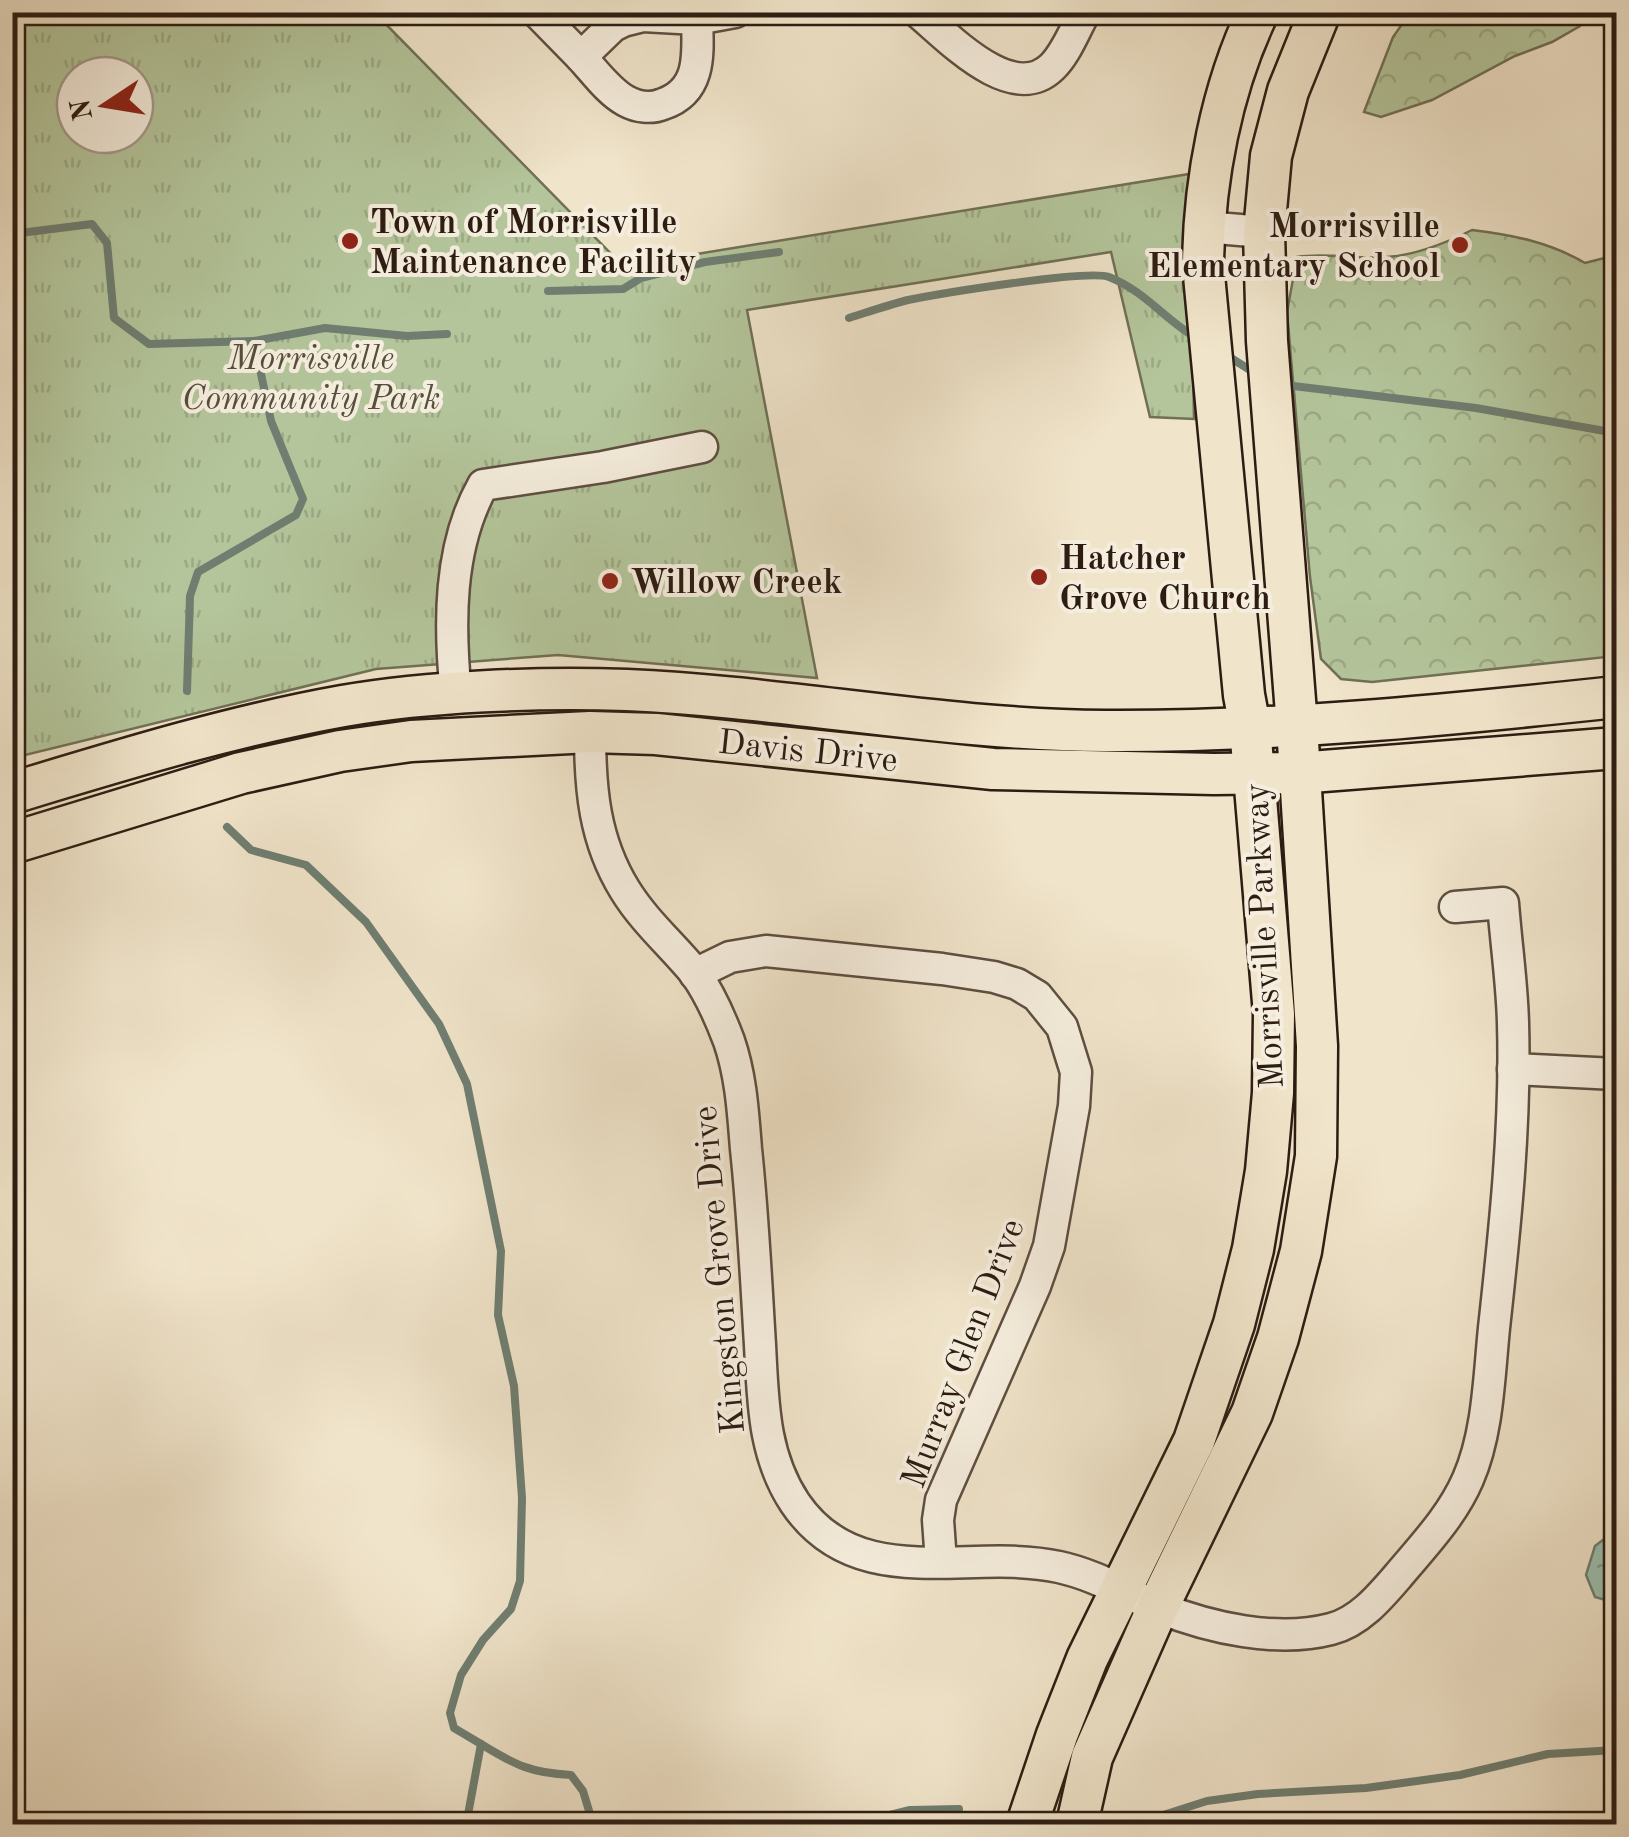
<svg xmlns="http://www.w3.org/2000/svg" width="1629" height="1837" viewBox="0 0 1629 1837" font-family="'Old Standard TT',serif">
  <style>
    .grass { fill: url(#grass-tufts); stroke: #707056; stroke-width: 2.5; fill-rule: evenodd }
    .forest { fill: url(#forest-crowns); stroke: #707056; stroke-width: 2.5 }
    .water { fill: url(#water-ripples); stroke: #6f7e71; stroke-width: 2.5 }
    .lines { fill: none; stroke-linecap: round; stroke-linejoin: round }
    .stream { stroke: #6f7e71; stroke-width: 8 }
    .minor-casing { stroke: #5e4e40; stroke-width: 35 }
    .major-casing { stroke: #2d1c12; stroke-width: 45 }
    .minor { stroke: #f5eddd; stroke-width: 30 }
    .major { stroke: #f0e4ca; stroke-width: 40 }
    .poi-dot { fill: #8f2418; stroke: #f5eddd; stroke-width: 4 }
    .labels { text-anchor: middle; stroke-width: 8; stroke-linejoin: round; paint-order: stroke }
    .poi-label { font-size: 35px; font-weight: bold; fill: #2d1c12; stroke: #f5eddd; text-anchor: start }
    .park-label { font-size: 35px; font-style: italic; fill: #564f3b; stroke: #f5eddd }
    .street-label { font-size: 35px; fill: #2d1c12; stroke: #f5eddd }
  </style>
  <defs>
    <pattern id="grass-tufts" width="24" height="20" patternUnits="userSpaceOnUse" patternTransform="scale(2.5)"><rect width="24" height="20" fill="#b4c59b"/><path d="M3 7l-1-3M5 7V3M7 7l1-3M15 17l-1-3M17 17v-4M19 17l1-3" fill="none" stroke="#9ba984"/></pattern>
    <pattern id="forest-crowns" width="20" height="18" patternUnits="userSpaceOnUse" patternTransform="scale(2.5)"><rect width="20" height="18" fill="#b4c59b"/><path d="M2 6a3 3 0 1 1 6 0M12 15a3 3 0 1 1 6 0" fill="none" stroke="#9ba984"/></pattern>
    <pattern id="water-ripples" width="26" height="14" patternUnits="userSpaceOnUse" patternTransform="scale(2.5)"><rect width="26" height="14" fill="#9bbfb0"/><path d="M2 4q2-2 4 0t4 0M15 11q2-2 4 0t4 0" fill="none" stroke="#7f9a8e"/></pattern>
  </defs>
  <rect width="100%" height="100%" fill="#f0e4ca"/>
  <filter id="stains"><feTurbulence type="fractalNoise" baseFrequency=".002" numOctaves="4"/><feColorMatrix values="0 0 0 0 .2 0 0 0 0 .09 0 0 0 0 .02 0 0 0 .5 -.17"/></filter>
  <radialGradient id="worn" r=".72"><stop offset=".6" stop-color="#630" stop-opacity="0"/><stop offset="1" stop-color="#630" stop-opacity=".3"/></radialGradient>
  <!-- grass -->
  <path class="grass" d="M 12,13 L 375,13 L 623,266 L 1189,174 L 1194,419 L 1150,417 L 1111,252 L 747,310 L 817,678 L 558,655 L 376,669 L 13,758 ZM 75,75 L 135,75 L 135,135 L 75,135 Z"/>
  <!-- forest -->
  <g class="forest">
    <polygon points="1410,13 1410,12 1588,13 1580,26 1552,42 1515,56 1432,100 1381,117 1364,112 1393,37"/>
    <path d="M 1472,230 C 1513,235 1549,242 1585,263 L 1616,255 L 1616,656 L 1372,682 L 1341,679 L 1321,659 L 1310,577 L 1287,312 L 1297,257 C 1327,252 1357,260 1387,257 C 1417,255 1446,243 1472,230 Z"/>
  </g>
  <!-- water -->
  <polygon class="water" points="1616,1530 1616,1603 1595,1597 1586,1575 1595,1546"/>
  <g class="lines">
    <!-- stream -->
    <g class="stream">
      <polyline points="12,234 92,224 107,243 114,318 149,344 254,341 271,421 303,499 296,515 198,572 190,596 187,691"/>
      <polyline points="548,291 623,289 641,278 705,262 779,252"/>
      <path d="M 849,318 C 868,312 888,305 908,300 C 938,294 1088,269 1109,277 C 1145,291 1166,321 1198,339"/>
      <polyline points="254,341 325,328 407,336 447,334"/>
      <polyline points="1223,353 1258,375"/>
      <polyline points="1285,385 1476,408 1616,433"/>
      <polyline points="227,827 251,850 306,865 366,922 439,1024 467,1084 501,1251 498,1315 514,1386 522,1498 520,1581 511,1609 483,1640 461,1675 450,1713 454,1728 481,1744 467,1820 462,1824"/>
      <path d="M 481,1744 C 515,1765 531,1773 571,1775 L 583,1791 L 593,1824"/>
      <polyline points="1138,1823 1207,1801 1258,1794 1366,1788 1460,1775 1548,1754 1616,1750"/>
      <polyline points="854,1824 910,1810 959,1809"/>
    </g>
    <defs>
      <g id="minor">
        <polyline points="537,12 581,57 613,26 623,21 643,16 697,19 735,12"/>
        <path d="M 918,12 C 948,37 1012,106 1052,67 C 1066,54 1075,29 1085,12"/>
        <path d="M 581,57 C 594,71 609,92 626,101 C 637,107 651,109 663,104 C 702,91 698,53 697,19"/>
        <polyline points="1204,227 1264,232"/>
        <path d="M 456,695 C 449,626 448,547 483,485 L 603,467 L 702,447"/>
        <path d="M 590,732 C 590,788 594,840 625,890 C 644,921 672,945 695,973 C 710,994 720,1017 729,1041 C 741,1076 743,1112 746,1149 C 753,1214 756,1280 760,1345 C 763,1401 763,1455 795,1503 C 858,1596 969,1547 1059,1567 C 1096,1575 1126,1594 1160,1608 C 1210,1628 1277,1643 1331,1629 C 1359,1622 1380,1597 1398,1576 C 1424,1545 1452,1516 1468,1479 C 1488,1433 1489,1378 1494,1328 C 1505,1228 1516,1124 1513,1023 C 1512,983 1506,943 1503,903 L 1455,907"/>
        <polyline points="695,974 730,957 766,951 942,969 994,977 1017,984 1037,996 1062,1027 1076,1072 1074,1106 1049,1246 1035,1286 941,1500 938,1520 941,1562"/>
        <polyline points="1513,1069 1616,1074"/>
      </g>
      <g id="major">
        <path d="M 12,793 C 121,760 231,726 343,706 C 430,691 538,687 627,690 C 787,697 945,730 1105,731 C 1276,732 1447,715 1616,697"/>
        <polyline points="12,843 241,773 340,751 411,741 590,732 656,734 993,769 1214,774 1298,773 1616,748"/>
        <path d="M 1027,1824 L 1057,1735 L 1087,1659 L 1194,1441 L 1234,1324 L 1253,1249 L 1266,1171 L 1273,1093 L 1274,1014 L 1250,727 L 1244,695 L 1203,265 C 1204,181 1221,89 1258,12"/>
        <polyline points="1077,1824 1092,1757 1158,1607 1252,1413 1278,1338 1301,1251 1316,1156 1317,1046 1297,726 1267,341 1264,232 1271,156 1288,91 1320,12"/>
      </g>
    </defs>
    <!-- minor casing -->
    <use href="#minor" class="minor-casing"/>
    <!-- major casing -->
    <use href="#major" class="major-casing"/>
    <!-- minor -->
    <use href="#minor" class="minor"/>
    <!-- major -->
    <use href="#major" class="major"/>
  </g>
  <!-- markers -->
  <g class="poi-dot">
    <circle cx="350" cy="241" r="10"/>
    <circle cx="1460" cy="245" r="10"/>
    <circle cx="1039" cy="577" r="10"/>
    <circle cx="610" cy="581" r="10"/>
  </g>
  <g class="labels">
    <!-- poi labels -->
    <g class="poi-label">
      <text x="370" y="233">Town of Morrisville<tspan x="370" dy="40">Maintenance Facility</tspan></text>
      <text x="1440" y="237" text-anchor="end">Morrisville<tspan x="1440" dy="40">Elementary School</tspan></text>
      <text x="1059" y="569">Hatcher<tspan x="1059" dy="40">Grove Church</tspan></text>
      <text x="630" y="593">Willow Creek</text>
    </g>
    <!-- park labels -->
    <g class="park-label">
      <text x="311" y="369">Morrisville<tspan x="311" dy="40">Community Park</tspan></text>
    </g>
    <!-- street labels -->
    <g class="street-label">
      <text transform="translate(808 750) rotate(6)" y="12">Davis Drive</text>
      <text transform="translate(1263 936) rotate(-93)" y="12">Morrisville Parkway</text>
      <text transform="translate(718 1270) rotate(-95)" y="12">Kingston Grove Drive</text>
      <text transform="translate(962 1353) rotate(-69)" y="12">Murray Glen Drive</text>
    </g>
  </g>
  <!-- margin -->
  <rect width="1629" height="1837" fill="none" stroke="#f0e4ca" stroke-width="50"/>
  <rect x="15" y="15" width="1599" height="1807" fill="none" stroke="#2d1c12" stroke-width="5"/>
  <rect x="25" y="25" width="1579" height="1787" fill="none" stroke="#2d1c12" stroke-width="2.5"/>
  <!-- north arrow -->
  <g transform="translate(105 105) rotate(258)"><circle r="48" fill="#f5eddd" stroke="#a5998c" stroke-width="2.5"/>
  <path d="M0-8L18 38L0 25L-18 38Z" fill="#8f2418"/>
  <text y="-15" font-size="28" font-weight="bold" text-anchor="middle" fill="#2d1c12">N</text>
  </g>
  <rect width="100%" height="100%" filter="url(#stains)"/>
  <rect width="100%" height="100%" fill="url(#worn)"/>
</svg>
